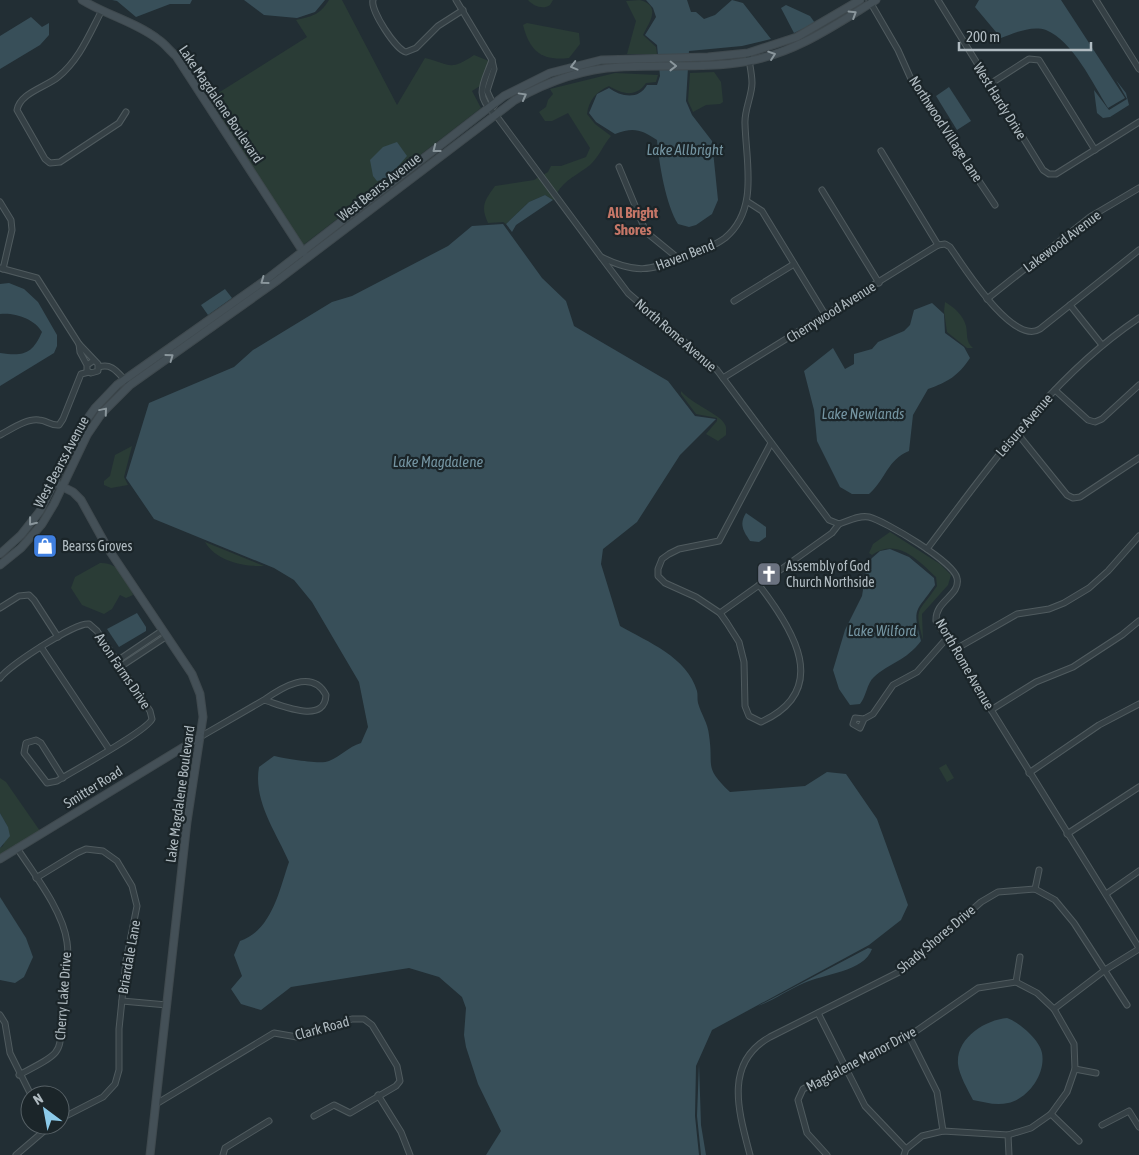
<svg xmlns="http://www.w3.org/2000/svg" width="1139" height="1155" viewBox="0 0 1139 1155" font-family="'Asap Condensed',sans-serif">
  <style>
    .green { fill: #2a3c36 }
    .water { fill: #384f59 }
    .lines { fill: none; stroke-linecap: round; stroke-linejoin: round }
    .street-casing { stroke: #505b5f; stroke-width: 7 }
    .secondary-casing { stroke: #3f494e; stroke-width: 9 }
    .street { stroke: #354045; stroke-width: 5 }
    .secondary { stroke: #445057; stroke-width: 7 }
    .oneway { stroke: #8a969c }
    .labels { text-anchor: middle; stroke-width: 4.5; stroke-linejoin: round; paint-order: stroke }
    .street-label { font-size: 14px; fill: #b0bbc1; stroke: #1b2529 }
    .poi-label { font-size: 14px; fill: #b0bbc1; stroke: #1b2529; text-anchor: start }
    .water-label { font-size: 15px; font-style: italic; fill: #7494a1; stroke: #1b2529 }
    .neighbourhood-label { font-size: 15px; font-weight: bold; fill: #c57667; stroke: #1b2529 }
  </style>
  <rect width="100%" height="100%" fill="#222e34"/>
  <!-- green -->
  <g class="green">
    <path d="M 329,0 L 342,0 L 397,105 L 425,58 C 450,64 449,72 474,55 L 489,61 L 480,86 L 472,91 L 481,108 L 302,246 L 207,100 L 307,37 L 296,20 C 312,16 319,16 329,0 Z"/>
    <path d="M 528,0 L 553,0 L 550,5 C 543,10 533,6 528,0 Z"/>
    <path d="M 640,0 C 662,6 649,23 643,35 L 656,47 L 657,54 L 627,54 L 636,21 L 626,1 Z"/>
    <path d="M 527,23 L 579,33 L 580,44 L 569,58 C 542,61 530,52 523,25 Z"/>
    <polygon points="714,72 721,82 723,102 720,104 706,105 693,112 688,101 690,73"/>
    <path d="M 615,73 L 658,75 L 656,82 L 646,83 C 636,98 622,94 609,86 C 596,92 589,100 587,114 L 595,124 L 611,136 C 603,145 599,157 590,165 C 579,174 564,180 557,193 L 543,175 L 548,172 L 551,166 L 561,166 L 586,157 L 590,148 L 568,113 L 552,121 L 545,121 L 539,112 L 546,107 L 548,100 L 553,94 L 550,89 Z"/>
    <path d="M 539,177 L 555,199 L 553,200 L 545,195 L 529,202 L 506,224 L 503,222 L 488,223 C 480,206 485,200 495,186 L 534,180 Z"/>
    <path d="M 945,302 C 955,308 963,315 966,326 C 968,335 965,341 973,348 L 967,348 L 947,332 L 944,311 Z"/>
    <path d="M 681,391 C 691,403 720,415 724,423 C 727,427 726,430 726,435 L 718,441 L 706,434 L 717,421 L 717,418 L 696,414 L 681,394 Z"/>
    <polygon points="132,446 124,477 128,485 111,488 104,485 104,481 110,476 115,455"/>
    <path d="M 890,532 L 940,564 L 951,575 L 948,585 L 922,614 L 923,640 C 914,606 918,614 937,586 L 936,577 C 918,560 897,537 872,555 L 869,553 L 873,544 Z"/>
    <path d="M 205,542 L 264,566 C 244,567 216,561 205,542 Z"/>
    <path d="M 100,563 C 118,562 128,579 133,595 L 126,598 L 120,595 L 112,609 L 104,614 L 82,605 L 71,588 L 75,577 Z"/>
    <polygon points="946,764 954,778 947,782 939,768"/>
    <polygon points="0,778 6,782 40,831 0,855 0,848 3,846 8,827 0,813"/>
  </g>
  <!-- water -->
  <g class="water">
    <polygon points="112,0 192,0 190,4 170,4 136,17 117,1"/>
    <polygon points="244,0 325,0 315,12 297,18 264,15"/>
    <path d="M 646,0 L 687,0 L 691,12 L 696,12 L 704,19 L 715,15 L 732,0 L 743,3 L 771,39 L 742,46 L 689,51 L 686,101 L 692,115 L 712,141 L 718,200 L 712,214 L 696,225 L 689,227 L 678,224 C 666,205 659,164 657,140 C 641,129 633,127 615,134 L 596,122 L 589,113 L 597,94 L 609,88 C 621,97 639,100 647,85 L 657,85 L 660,76 L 657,45 L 645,35 L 656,17 L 653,8 Z"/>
    <path d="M 979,0 L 1061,0 L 1125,98 L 1108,108 C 1093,84 1073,41 1046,30 C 1032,25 1014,33 1001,38 L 975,7 Z"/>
    <polygon points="786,5 810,16 815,23 794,33 781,8"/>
    <polygon points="31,17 42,27 49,23 49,35 40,45 0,69 0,36"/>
    <polygon points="1116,80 1126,93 1129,105 1110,117 1103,118 1097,113 1094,90 1109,110 1127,99"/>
    <polygon points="949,87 971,121 957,130 936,96"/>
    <polygon points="397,142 407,156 388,178 377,181 373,176 370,160 383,147"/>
    <polygon points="545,195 553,200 516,225 512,232 506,224 529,202"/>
    <path d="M 503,224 L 542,278 L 566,301 L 574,326 L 668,381 L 695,416 L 716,419 L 680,455 L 637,522 L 603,549 L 601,564 L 620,626 C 648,642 687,657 697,691 C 698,695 697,699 698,703 C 701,714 708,723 709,735 C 714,768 703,766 730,792 L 805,786 L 827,772 L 846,774 L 877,819 L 908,905 L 901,920 L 869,945 L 712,1030 L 696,1066 L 695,1116 L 699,1155 L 486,1155 L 501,1131 L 478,1084 L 466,1047 L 464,1035 L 466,1008 L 462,997 L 439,977 L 409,968 L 291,987 L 261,1010 L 241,1004 L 231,989 L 242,976 L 234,955 L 240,941 C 272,930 279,891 289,862 C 276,832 253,801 259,767 L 274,756 C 284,758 320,765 329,761 C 341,756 348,747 361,743 L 368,727 L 359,682 L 312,602 L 294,580 L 274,568 L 154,519 L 126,478 L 149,403 L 234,367 L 253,350 L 332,302 L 352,296 L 448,246 L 472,226 Z"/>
    <path d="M 9,283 L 24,289 L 38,302 L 57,335 L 57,346 L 54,353 L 0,386 L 0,353 C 23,356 32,355 42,332 C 35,319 14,312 0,314 L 0,284 Z"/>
    <polygon points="225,289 232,298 208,315 201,305"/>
    <path d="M 932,303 L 944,314 L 945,333 L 964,347 L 970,358 C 958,376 948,382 928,389 L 913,415 L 909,451 C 887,460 886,479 869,494 L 852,494 L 840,487 L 817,441 L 814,410 L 804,371 L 833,348 L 845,369 L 854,364 L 854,354 L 872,349 L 878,342 L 904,331 L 910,325 L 914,310 Z"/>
    <path d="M 746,513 L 766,527 L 766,537 L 759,542 L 750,541 C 743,531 739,524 746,513 Z"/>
    <path d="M 890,549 L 909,557 L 934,578 L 935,585 C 916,613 912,606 921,641 C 906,661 889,663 874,677 C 867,683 866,697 860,704 L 850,705 L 839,689 L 833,670 L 845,630 L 862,596 L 867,565 L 872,558 L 880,551 Z"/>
    <polygon points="137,613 146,627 146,631 119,647 107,629"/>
    <polygon points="0,813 8,827 10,836 0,848"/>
    <polygon points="0,897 26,938 33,957 24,977 15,983 0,980"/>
    <path d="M 868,948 L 872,949 C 864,972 823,974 804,983 C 788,990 774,1000 758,1006 Z"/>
    <path d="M 1007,1018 C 1019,1022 1040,1040 1042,1053 C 1046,1074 1028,1099 1008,1103 C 996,1106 984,1102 973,1100 C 968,1090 959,1075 958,1064 C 956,1038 985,1020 1007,1018 Z"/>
    <polygon points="699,1064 701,1125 706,1155 701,1155 697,1116"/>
  </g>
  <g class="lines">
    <defs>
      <g id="street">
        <path d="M 373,0 C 370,10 396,50 406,52 L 416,48 L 438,26 L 463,10"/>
        <polyline points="456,0 492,60 494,69 487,91 494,106"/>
        <polyline points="869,0 898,50 911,79 995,205"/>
        <polyline points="938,0 1043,170 1049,174 1056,174 1139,122"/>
        <polyline points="1096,0 1139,69"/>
        <path d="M 101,12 C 89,35 79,60 58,77 C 46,87 20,93 17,110 L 45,159 L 50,163 L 60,162 L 119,123 L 126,112"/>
        <path d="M 492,60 C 484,83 473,95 495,114 L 601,257 C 636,274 649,271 684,257 C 698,252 713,247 725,238 C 759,210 746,162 745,124 C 744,110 752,96 752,83 C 752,73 749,62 748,53"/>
        <polyline points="990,84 1029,59 1039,60 1095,150"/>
        <polyline points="881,151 938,245"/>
        <polyline points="619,167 646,232 679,259"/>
        <polyline points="822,190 879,283"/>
        <polyline points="0,202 11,220 12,230 3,269"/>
        <polyline points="748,202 762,211 826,316"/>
        <path d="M 938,245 L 945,244 L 950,247 C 964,267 1013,346 1040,329 L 1139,250"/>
        <path d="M 601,257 L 628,293 L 717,370 L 829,520 L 839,524 C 849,521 858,515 869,517 C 885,521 954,562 957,578 C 961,596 935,600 936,621 L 1139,948"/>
        <polyline points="0,268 37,278 79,344"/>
        <polyline points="987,299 1090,217 1139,188"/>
        <polyline points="734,301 794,264"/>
        <polyline points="1070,305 1102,345"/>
        <polyline points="87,365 80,352 79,344 98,364 98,371 91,373 87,371 87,365 93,361"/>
        <path d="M 99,367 C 112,363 117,372 126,381"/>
        <polyline points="723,378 938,245"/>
        <polyline points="1055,390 1088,420 1095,422 1102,419 1139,385"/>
        <polyline points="1017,433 1067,495 1073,498 1080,497 1139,458"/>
        <path d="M 0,435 C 10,430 27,418 39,420 C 46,420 51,426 59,425 L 63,419 L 81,374 L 89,372"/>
        <path d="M 927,549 C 990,466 1051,377 1139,318"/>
        <path d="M 759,585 C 793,629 832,690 761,722 L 749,716 L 745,706 L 744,662 L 739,642 L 727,623 L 720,613 L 696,597 L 665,583 L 658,576 L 658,569 L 662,559 L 669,554 L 679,549 L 719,541 L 771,443"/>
        <polyline points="0,608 19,596 29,595 34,600 58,637"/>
        <polyline points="720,613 832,533 839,524"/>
        <polyline points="41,647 109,749"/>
        <polyline points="954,650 1017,614 1049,609 1064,603 1089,588 1108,571 1139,536"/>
        <polyline points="117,661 163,630"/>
        <polyline points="120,667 167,636"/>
        <path d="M 0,678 C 10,665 75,622 89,624 L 97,631 L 150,711 L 152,719 C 147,731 73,771 57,781 L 47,783 L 24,753 L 26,743 L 36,740 L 41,743 L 63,778"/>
        <polyline points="991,710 1036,682 1073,667 1122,635 1139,621"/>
        <polyline points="864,719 860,728 853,724 855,718 864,719 873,714 893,685 917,672 947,638"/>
        <path d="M 200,737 L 264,700 C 281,705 325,725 326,695 C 312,668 281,688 264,700"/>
        <polyline points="1029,773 1099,725 1139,704"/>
        <polyline points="1067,834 1139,787"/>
        <path d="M 17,848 C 34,874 63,911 67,942 C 70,962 64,982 62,1002 C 58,1055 70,1048 19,1075"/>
        <polyline points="36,878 77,853 86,849 103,851 117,861 132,886 137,906 126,961 119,1029 119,1070 115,1084 103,1097 60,1119"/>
        <polyline points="1035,889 1039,870"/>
        <polyline points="1106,894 1139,871"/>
        <polyline points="1016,982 1020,957"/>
        <polyline points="122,1001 167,1005"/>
        <polyline points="1054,1009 1105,970 1139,949"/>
        <polyline points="818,1013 865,1106 906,1149"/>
        <polyline points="0,1015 5,1023 10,1053 31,1095"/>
        <polyline points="909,1036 937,1092 943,1131"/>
        <polyline points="1075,1069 1096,1073"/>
        <polyline points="378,1095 401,1132 410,1155"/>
        <polyline points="156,1104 274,1033 297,1037 352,1019 364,1019 372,1025 397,1066 400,1081 396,1086 350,1113 334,1105 314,1116"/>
        <polyline points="1051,1114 1079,1141"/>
        <polyline points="1102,1125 1129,1111 1139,1127"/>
        <polyline points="1008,1135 1009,1155"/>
        <polyline points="16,1155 51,1125"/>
        <polyline points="223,1155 225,1148 269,1121"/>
        <path d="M 750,1155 C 739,1113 723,1063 770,1037 L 905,969 L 981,902 L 998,892 L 1035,889 L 1055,900 L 1074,923 L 1127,1005"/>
        <polyline points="827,1155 807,1133 798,1100 803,1089 909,1036 978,988 1016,982 1037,993 1054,1009 1074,1044 1075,1069 1067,1092 1051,1114 1031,1128 1008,1135 943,1131 922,1136 906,1149 904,1155"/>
      </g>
      <g id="secondary">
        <path d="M 82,0 C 106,15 136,22 159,40 C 165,44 170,51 176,56 L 304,253"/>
        <polyline points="59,485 73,492 81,500 107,547 192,674 200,694 203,717 187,822 150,1155"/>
        <polyline points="0,554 21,535 40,511 80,429 95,408 117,385 267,279 504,96 550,73 601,60 708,57 748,53 797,37 860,0"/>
        <path d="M 0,565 L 21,548 L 42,524 L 54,504 L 87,435 L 102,413 L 130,385 L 278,280 L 515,100 C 548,81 583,69 620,67 C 663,64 707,69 749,61 C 797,52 835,25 876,0"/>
        <polyline points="0,859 200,737"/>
      </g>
    </defs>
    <!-- street casing -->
    <use href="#street" class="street-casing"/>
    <!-- secondary casing -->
    <use href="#secondary" class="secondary-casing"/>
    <!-- street -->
    <use href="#street" class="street"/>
    <!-- secondary -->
    <use href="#secondary" class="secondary"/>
  </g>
  <!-- one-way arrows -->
  <defs><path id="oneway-chevron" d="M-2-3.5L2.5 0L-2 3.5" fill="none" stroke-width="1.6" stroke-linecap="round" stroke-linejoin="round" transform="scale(1.25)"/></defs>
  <g class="oneway">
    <use href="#oneway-chevron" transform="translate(853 14) rotate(-32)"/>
    <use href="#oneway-chevron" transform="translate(772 55) rotate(-19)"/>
    <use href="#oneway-chevron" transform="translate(574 66) rotate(165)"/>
    <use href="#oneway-chevron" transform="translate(673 66) rotate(1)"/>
    <use href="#oneway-chevron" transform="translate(523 96) rotate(-29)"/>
    <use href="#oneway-chevron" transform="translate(436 149) rotate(142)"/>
    <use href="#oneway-chevron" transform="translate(264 281) rotate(144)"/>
    <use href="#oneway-chevron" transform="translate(170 357) rotate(-36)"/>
    <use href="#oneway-chevron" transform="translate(104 411) rotate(-50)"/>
    <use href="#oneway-chevron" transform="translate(32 522) rotate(128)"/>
  </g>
  <!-- icons -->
  <defs>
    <symbol id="shop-square" viewBox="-11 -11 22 22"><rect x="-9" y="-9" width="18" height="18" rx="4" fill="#3f7fe0" stroke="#1b2529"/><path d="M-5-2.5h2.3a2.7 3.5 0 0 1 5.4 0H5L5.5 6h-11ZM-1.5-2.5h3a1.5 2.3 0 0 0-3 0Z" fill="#fff"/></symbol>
    <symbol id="church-square" viewBox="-11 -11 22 22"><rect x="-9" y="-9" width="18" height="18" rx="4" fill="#6b7280" stroke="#1b2529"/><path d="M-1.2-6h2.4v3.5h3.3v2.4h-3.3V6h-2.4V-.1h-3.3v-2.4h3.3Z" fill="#fff"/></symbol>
  </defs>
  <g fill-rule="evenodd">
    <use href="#shop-square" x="31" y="532" width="28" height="28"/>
    <use href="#church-square" x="755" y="560" width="28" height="28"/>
  </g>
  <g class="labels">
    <!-- street labels -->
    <g class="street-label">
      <text transform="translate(1000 101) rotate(58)" y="5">West Hardy Drive</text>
      <text transform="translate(221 104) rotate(56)" y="5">Lake Magdalene Boulevard</text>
      <text transform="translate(946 129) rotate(57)" y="5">Northwood Village Lane</text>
      <text transform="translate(379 187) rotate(-38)" y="5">West Bearss Avenue</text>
      <text transform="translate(1062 241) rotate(-37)" y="5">Lakewood Avenue</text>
      <text transform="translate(685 255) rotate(-21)" y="5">Haven Bend</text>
      <text transform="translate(831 312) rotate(-32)" y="5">Cherrywood Avenue</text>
      <text transform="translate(676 335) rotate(41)" y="5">North Rome Avenue</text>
      <text transform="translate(1024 425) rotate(-49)" y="5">Leisure Avenue</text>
      <text transform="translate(61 462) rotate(-62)" y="5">West Bearss Avenue</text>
      <text transform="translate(965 664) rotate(60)" y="5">North Rome Avenue</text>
      <text transform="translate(123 671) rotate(56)" y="5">Avon Farms Drive</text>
      <text transform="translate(93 787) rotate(-32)" y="5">Smitter Road</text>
      <text transform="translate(180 794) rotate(-82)" y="5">Lake Magdalene Boulevard</text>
      <text transform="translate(936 939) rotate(-40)" y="5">Shady Shores Drive</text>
      <text transform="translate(129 957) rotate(-80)" y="5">Briardale Lane</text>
      <text transform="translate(63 996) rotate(-86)" y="5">Cherry Lake Drive</text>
      <text transform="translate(322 1028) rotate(-15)" y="5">Clark Road</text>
      <text transform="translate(861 1059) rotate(-28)" y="5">Magdalene Manor Drive</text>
    </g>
    <!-- poi labels -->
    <g class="poi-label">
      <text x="62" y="551">Bearss Groves</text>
      <text x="786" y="571">Assembly of God<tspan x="786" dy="16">Church Northside</tspan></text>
    </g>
    <!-- water labels -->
    <g class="water-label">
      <text x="685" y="155">Lake Allbright</text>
      <text x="863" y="419">Lake Newlands</text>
      <text x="438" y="467">Lake Magdalene</text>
      <text x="882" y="636">Lake Wilford</text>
    </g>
    <!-- neighbourhood labels -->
    <g class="neighbourhood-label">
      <text x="633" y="218">All Bright<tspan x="633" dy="17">Shores</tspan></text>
    </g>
  </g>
  <!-- north arrow -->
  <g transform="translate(45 1110) rotate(328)"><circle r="24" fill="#1b2529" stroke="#576166"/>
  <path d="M0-4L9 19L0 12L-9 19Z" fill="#8ccae9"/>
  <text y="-8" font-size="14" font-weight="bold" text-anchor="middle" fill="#b0bbc1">N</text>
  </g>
  <!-- scale -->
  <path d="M959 42v8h132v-8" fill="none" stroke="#b0bbc1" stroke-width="2.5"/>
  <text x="966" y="42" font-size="15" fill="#b0bbc1" stroke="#1b2529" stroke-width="4" paint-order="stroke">200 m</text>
</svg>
